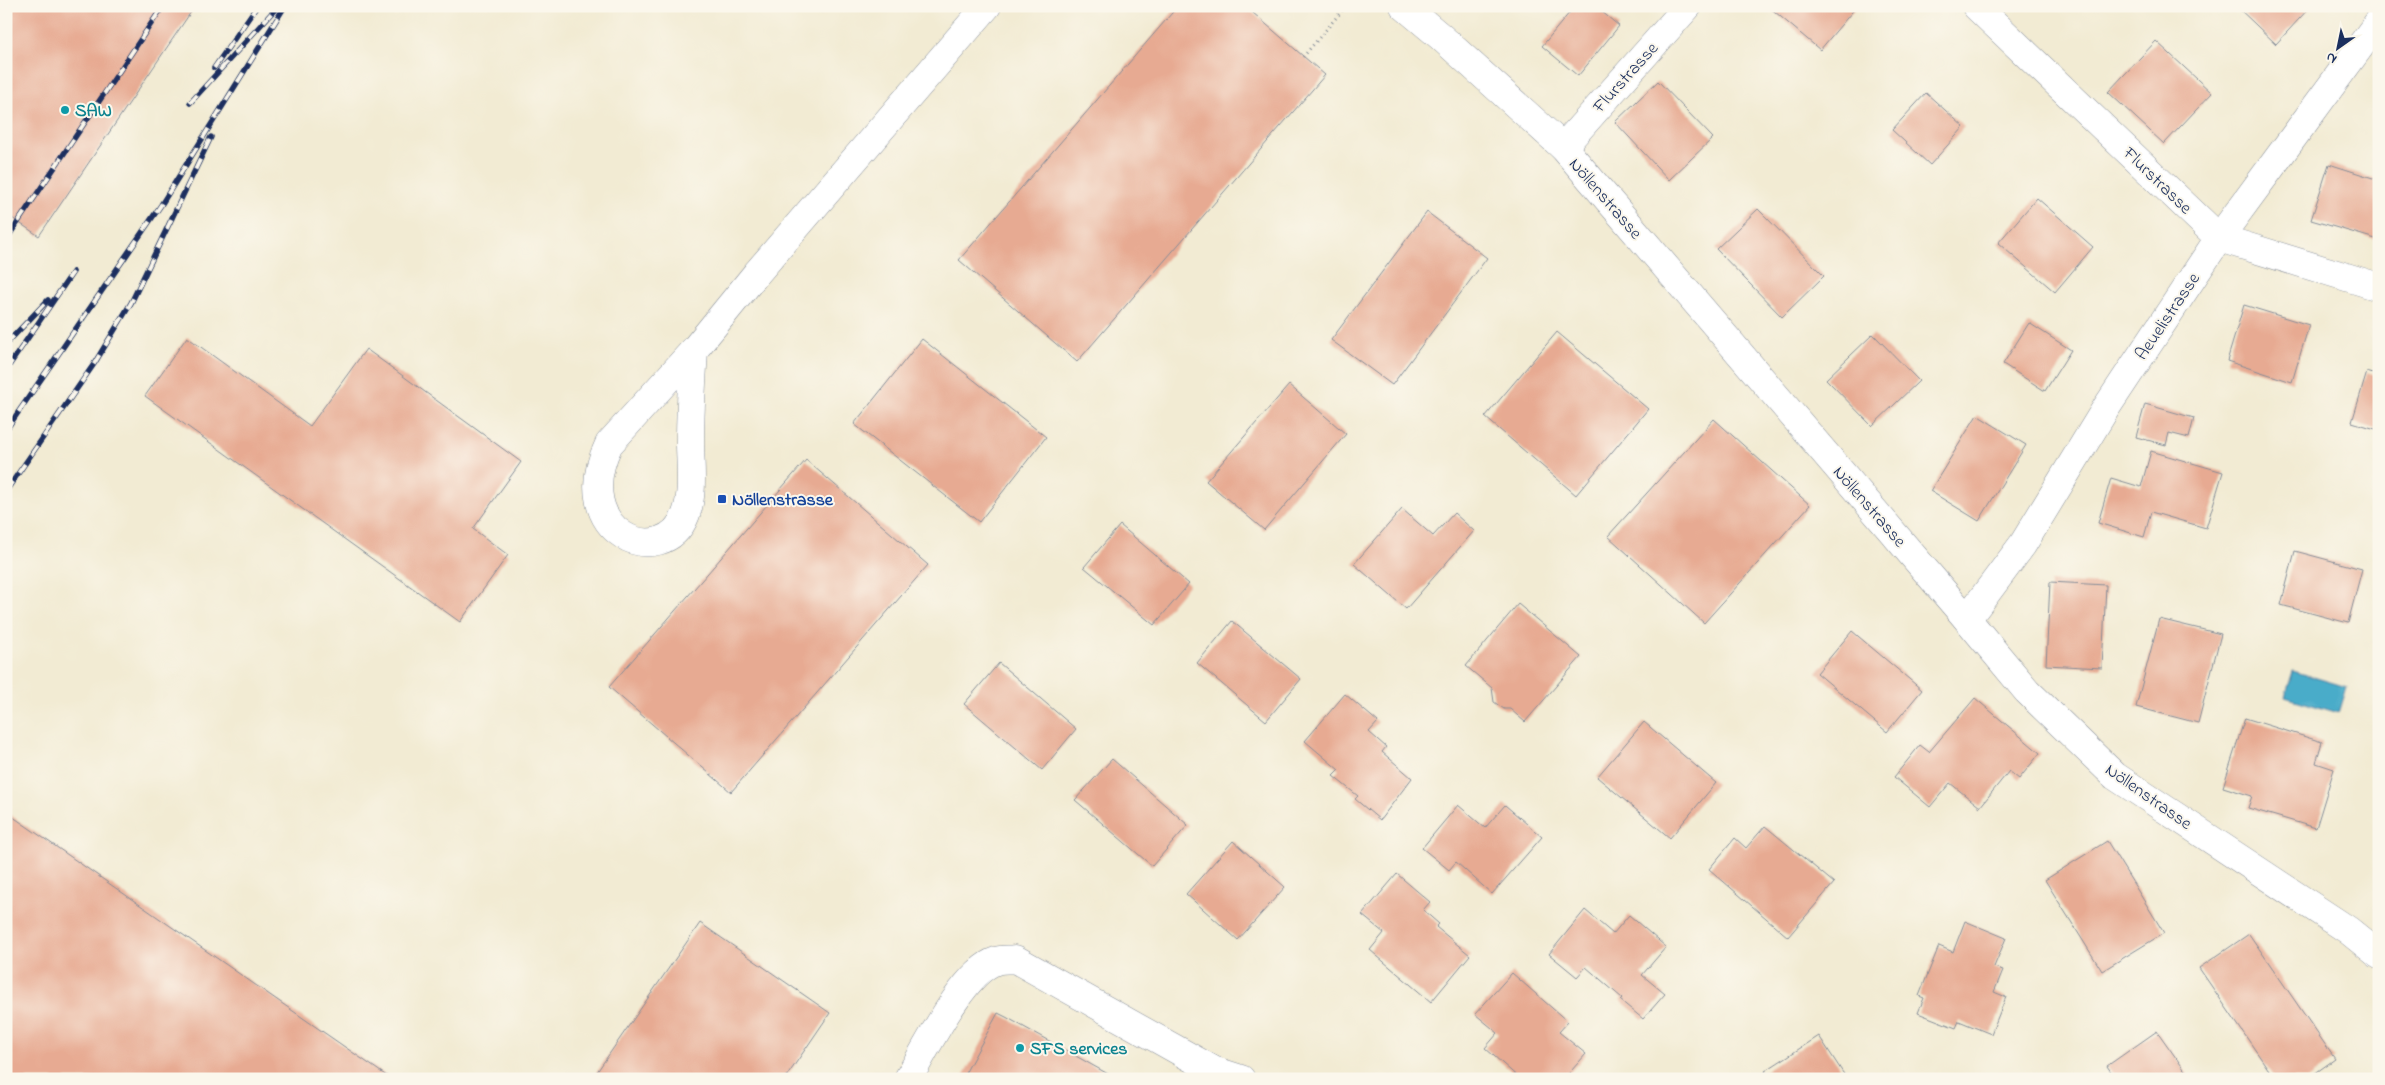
<svg xmlns="http://www.w3.org/2000/svg" width="2385" height="1085" viewBox="0 0 2385 1085" font-family="'Indie Flower',sans-serif">
  <style>
    .water { fill: #4aacc9; stroke: #326e94 }
    .building { fill: #e7aa92 }
    .lines { fill: none; stroke-linecap: round; stroke-linejoin: round }
    .minor-casing { stroke: #868d98; stroke-width: 29 }
    .path { stroke: #868d98; stroke-width: 3; stroke-dasharray: 1 4; stroke-linecap: butt }
    .minor { stroke: #fff; stroke-width: 28 }
    .rail-casing { stroke: #1b2f5e; stroke-width: 5.5 }
    .rail { stroke: #fbf7ec; stroke-width: 4; stroke-dasharray: 11; stroke-linecap: butt }
    .culture-dot { fill: #0f9aa8; stroke: #fbf7ec; stroke-width: 2 }
    .transit-dot { fill: #1a4fb4; stroke: #fbf7ec; stroke-width: 2 }
    .labels { text-anchor: middle; stroke-width: 4; stroke-linejoin: round; paint-order: stroke }
    .street-label { font-size: 18px; fill: #1b2f5e; stroke: #fbf7ec }
    .culture-label { font-size: 18px; font-weight: bold; fill: #0d838f; stroke: #fbf7ec; text-anchor: start }
    .transit-label { font-size: 18px; font-weight: bold; fill: #164399; stroke: #fbf7ec; text-anchor: start }
  </style>
  <rect width="100%" height="100%" fill="#fbf7ec"/>
  <filter id="ink" filterUnits="userSpaceOnUse"><feTurbulence type="fractalNoise" baseFrequency=".02" numOctaves="2"/><feDisplacementMap in="SourceGraphic" scale="10" xChannelSelector="R" yChannelSelector="G"/><feConvolveMatrix kernelMatrix="1 2 1 2 8 2 1 2 1" color-interpolation-filters="sRGB"/></filter>
  <filter id="wash" filterUnits="userSpaceOnUse"><feTurbulence type="fractalNoise" baseFrequency=".0096" numOctaves="4" result="noise"/><feDisplacementMap in="SourceGraphic" scale="20" xChannelSelector="R" yChannelSelector="G"/><feGaussianBlur stdDeviation="1.12" result="paint"/><feColorMatrix in="noise" values="0 0 0 0 0 0 0 0 0 0 0 0 0 0 0 0 0 1.4 0 .05"/><feComposite in="paint" operator="in"/></filter>
  <g filter="url(#wash)">
    <rect width="100%" height="100%" fill="#f2ebd3"/>
    <!-- water -->
    <polygon class="water" points="2293,671 2347,687 2339,713 2285,697"/>
    <g id="blocks">
      <!-- building -->
      <g class="building">
        <polygon points="6,6 195,6 39,236 6,214"/>
        <polygon points="1178,6 1245,6 1325,75 1077,362 959,260"/>
        <polygon points="1575,6 1595,6 1619,26 1578,76 1542,46"/>
        <polygon points="1768,6 1857,6 1820,50"/>
        <polygon points="2236,6 2311,6 2276,44"/>
        <polygon points="2156,41 2212,93 2164,144 2108,92"/>
        <polygon points="1658,81 1713,138 1669,180 1615,122"/>
        <polygon points="1926,93 1964,127 1930,165 1892,130"/>
        <polygon points="2329,164 2379,180 2379,240 2311,220"/>
        <polygon points="2037,198 2093,247 2055,292 1998,243"/>
        <polygon points="1758,209 1824,276 1782,317 1716,249"/>
        <polygon points="1427,212 1487,258 1392,385 1331,340"/>
        <polygon points="2244,305 2309,325 2292,382 2227,361"/>
        <polygon points="2029,323 2071,350 2045,391 2003,364"/>
        <polygon points="1557,332 1648,409 1576,495 1485,417"/>
        <polygon points="1873,334 1919,381 1872,426 1826,379"/>
        <polygon points="187,337 310,426 366,349 521,462 473,529 508,555 460,622 145,396"/>
        <polygon points="922,339 1046,437 979,522 854,424"/>
        <polygon points="2367,372 2379,376 2379,430 2352,422"/>
        <polygon points="1289,385 1346,434 1264,530 1206,481"/>
        <polygon points="2145,404 2194,418 2189,438 2169,433 2166,445 2136,437"/>
        <polygon points="1977,415 2026,445 1979,521 1930,491"/>
        <polygon points="1714,419 1810,505 1704,623 1608,536"/>
        <polygon points="2151,451 2223,472 2206,528 2151,512 2144,537 2098,523 2111,478 2141,487"/>
        <polygon points="806,460 928,565 731,792 609,687"/>
        <polygon points="1402,509 1433,536 1454,513 1474,531 1406,609 1354,564"/>
        <polygon points="1120,525 1189,584 1154,625 1084,567"/>
        <polygon points="2295,551 2362,569 2348,623 2281,605"/>
        <polygon points="2050,582 2106,585 2102,668 2046,665"/>
        <polygon points="1518,604 1581,657 1525,722 1510,709 1504,709 1494,702 1492,688 1466,666"/>
        <polygon points="2159,619 2221,634 2198,723 2136,707"/>
        <polygon points="1232,621 1301,679 1266,721 1197,663"/>
        <polygon points="1852,631 1922,690 1887,732 1817,673"/>
        <polygon points="999,663 1076,729 1042,770 964,704"/>
        <polygon points="1345,694 1378,722 1369,732 1386,747 1382,752 1412,778 1380,820 1355,799 1358,796 1333,776 1339,770 1305,741"/>
        <polygon points="1975,698 2040,753 2019,779 2009,771 1980,807 1950,783 1930,807 1894,777 1920,745 1929,752"/>
        <polygon points="2245,718 2322,742 2316,763 2334,769 2316,828 2248,808 2252,796 2223,787"/>
        <polygon points="1644,722 1716,783 1670,838 1597,777"/>
        <polygon points="1112,759 1188,825 1152,866 1075,800"/>
        <polygon points="1458,805 1485,828 1505,805 1542,837 1492,894 1456,862 1449,870 1422,848"/>
        <polygon points="6,812 391,1079 6,1079"/>
        <polygon points="1765,826 1834,883 1788,937 1709,869 1735,838 1746,848"/>
        <polygon points="1233,841 1285,887 1238,940 1186,894"/>
        <polygon points="2107,841 2164,933 2102,971 2045,880"/>
        <polygon points="1397,874 1430,902 1423,910 1439,924 1436,927 1470,955 1431,1002 1370,950 1384,933 1362,915"/>
        <polygon points="1585,910 1613,934 1629,915 1666,947 1642,975 1665,994 1643,1019 1620,1000 1622,998 1586,967 1577,977 1549,954"/>
        <polygon points="1965,921 2006,938 1994,967 2003,970 1994,992 2006,997 1991,1034 1959,1021 1956,1028 1918,1013 1924,998 1919,996 1939,946 1953,952"/>
        <polygon points="700,923 830,1013 785,1079 592,1079"/>
        <polygon points="2249,934 2335,1059 2307,1079 2275,1079 2199,968"/>
        <polygon points="1512,973 1568,1022 1559,1032 1586,1054 1564,1079 1520,1079 1485,1048 1498,1033 1475,1014"/>
        <polygon points="998,1013 1006,1017 1117,1079 962,1079"/>
        <polygon points="2157,1031 2191,1079 2116,1079 2107,1066"/>
        <polygon points="1819,1036 1847,1079 1770,1079 1765,1071"/>
      </g>
    </g>
  </g>
  <g filter="url(#ink)">
    <use href="#blocks" fill-opacity="0" stroke="#868d98" stroke-width="1"/>
    <g class="lines">
      <defs>
        <g id="minor">
          <polyline points="1404,6 1441,37 1563,147 1967,619 2027,691 2115,776 2348,930 2379,955"/>
          <polyline points="1976,6 2219,238 2379,287"/>
          <polyline points="1563,147 1688,6"/>
          <path d="M 694,350 C 692,381 690,411 690,442 C 690,464 694,493 686,514 C 663,574 566,533 609,444 L 694,350 L 756,274 L 987,6"/>
          <polyline points="1967,619 2023,544 2106,408 2219,238 2379,21"/>
          <path d="M 908,1079 C 926,1049 963,972 996,961 C 1001,959 1010,960 1015,959 L 1213,1070 L 1241,1079"/>
        </g>
      </defs>
      <!-- minor casing -->
      <use href="#minor" class="minor-casing"/>
      <!-- path -->
      <polyline class="path" points="1303,57 1346,6"/>
      <!-- minor -->
      <use href="#minor" class="minor"/>
      <defs>
        <g id="rail">
          <polyline points="214,68 257,6"/>
          <polyline points="190,103 278,6"/>
          <polyline points="6,240 163,6"/>
          <polyline points="6,344 48,300"/>
          <polyline points="6,370 73,272"/>
          <polyline points="6,430 161,205 285,6"/>
          <polyline points="6,491 94,364 131,303 211,137"/>
        </g>
      </defs>
      <!-- rail casing -->
      <use href="#rail" class="rail-casing"/>
      <!-- rail -->
      <use href="#rail" class="rail"/>
    </g>
  </g>
  <!-- markers -->
  <g class="culture-dot">
    <circle cx="65" cy="110" r="5"/>
    <circle cx="1020" cy="1048" r="5"/>
  </g>
  <rect class="transit-dot" x="717" y="494" width="10" height="10" rx="2.5"/>
  <g class="labels">
    <!-- street labels -->
    <g class="street-label">
      <text transform="translate(1625 77) rotate(-48)" y="6">Flurstrasse</text>
      <text transform="translate(2158 180) rotate(44)" y="6">Flurstrasse</text>
      <text transform="translate(1606 198) rotate(49)" y="6">Nöllenstrasse</text>
      <text transform="translate(2167 316) rotate(-56)" y="6">Aeuelistrasse</text>
      <text transform="translate(1870 506) rotate(49)" y="6">Nöllenstrasse</text>
      <text transform="translate(2149 796) rotate(35)" y="6">Nöllenstrasse</text>
    </g>
    <!-- culture labels -->
    <g class="culture-label">
      <text x="75" y="116">SAW</text>
      <text x="1030" y="1054">SFS services</text>
    </g>
    <!-- transit labels -->
    <g class="transit-label">
      <text x="732" y="505">Nöllenstrasse</text>
    </g>
  </g>
  <!-- margin -->
  <rect width="2385" height="1085" fill="none" stroke="#fbf7ec" stroke-width="25"/>
  <!-- north arrow -->
  <g transform="translate(2338 48) rotate(213)" stroke="#fbf7ec" stroke-width="4" paint-order="stroke">
  <path d="M0-4L9 19L0 12L-9 19Z" fill="#1b2f5e"/>
  <text y="-8" font-size="14" font-weight="bold" text-anchor="middle" fill="#1b2f5e">N</text>
  </g>
</svg>
